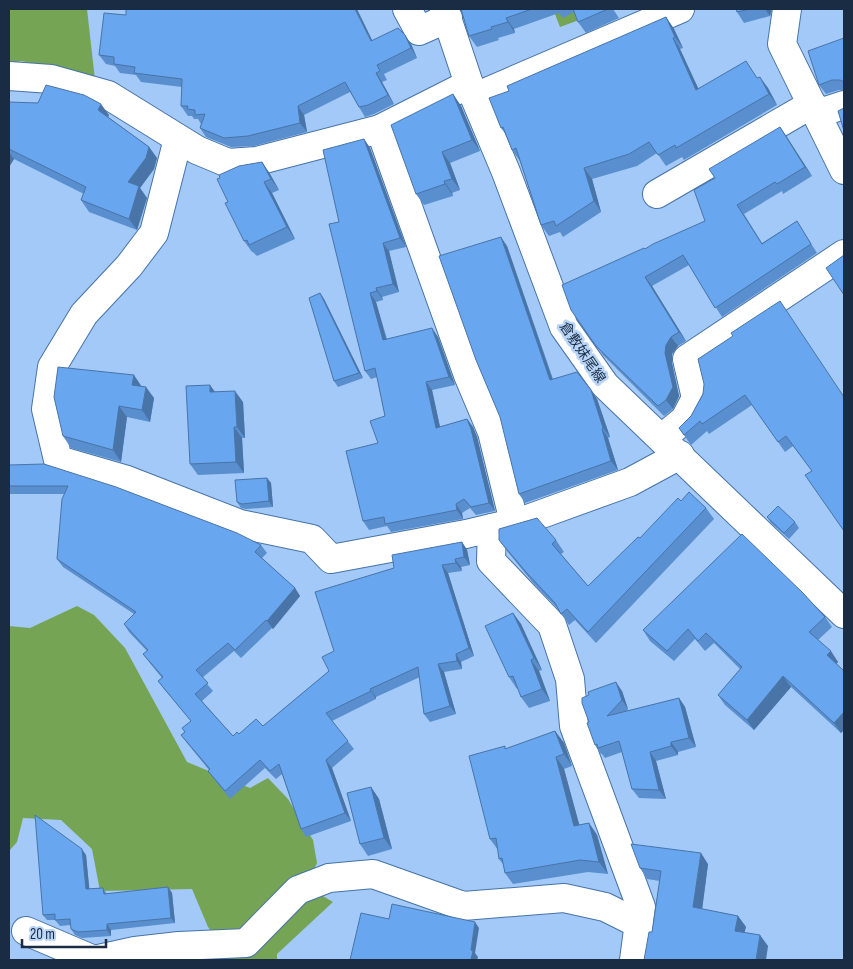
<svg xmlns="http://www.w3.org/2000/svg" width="853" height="969" viewBox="0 0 853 969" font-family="'Sofia Sans Condensed','Noto Sans JP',sans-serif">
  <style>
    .green { fill: #75a454 }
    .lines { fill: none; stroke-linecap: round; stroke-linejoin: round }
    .street-casing { stroke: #4673a8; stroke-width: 30 }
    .secondary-casing { stroke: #4673a8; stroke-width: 30 }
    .street { stroke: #fff; stroke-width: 28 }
    .secondary { stroke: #fff; stroke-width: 28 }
    .wall { fill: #598fce }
    .shaded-wall { fill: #4974a7 }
    .building { fill: #68a6ef; stroke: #4974a7 }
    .labels { text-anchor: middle; stroke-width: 5; stroke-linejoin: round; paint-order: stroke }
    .street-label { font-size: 14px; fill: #192c43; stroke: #b8d5f8 }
  </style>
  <rect width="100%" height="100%" fill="#a2c9f7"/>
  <!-- green -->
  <g class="green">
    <polygon points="9,9 87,9 95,80 22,61 9,63"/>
    <polygon points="553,9 609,9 560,27"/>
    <polygon points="77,606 94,615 125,648 187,762 250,788 268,778 288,799 313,840 317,863 309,879 239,936 214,935 208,927 192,889 100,891 92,849 61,820 23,818 17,842 9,851 9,626 30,628"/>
    <polygon points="316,892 333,902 277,954 277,960 209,960 248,947"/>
  </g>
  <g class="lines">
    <defs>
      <g id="street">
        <polyline points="407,9 419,31 448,18"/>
        <polyline points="787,9 782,44 844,170"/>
        <polyline points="9,76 51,79 108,95 197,150 228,163 257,161 380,129 469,84"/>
        <polyline points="475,97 680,9"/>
        <polyline points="816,114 844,105"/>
        <polyline points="380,129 468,375 492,432 514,522"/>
        <polyline points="178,139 154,233 129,266 84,314 52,367 46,409 58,460 127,480 240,524 312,539 331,559 466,534 525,520 630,482 680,455"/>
        <polyline points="657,194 812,104"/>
        <polyline points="662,438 685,419 696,398 687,359 844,254"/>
        <polyline points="492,528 491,561 552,625 570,679 574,726 641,907 634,960"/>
        <polyline points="26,931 94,960 135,951 179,946 246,943 298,890 329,878 373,874 463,906 564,898 605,907 639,924"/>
      </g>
      <polyline id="secondary" points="444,9 469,84 506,172 564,327 605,385 844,614"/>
    </defs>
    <!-- street casing -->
    <use href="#street" class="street-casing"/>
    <!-- secondary casing -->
    <use href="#secondary" class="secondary-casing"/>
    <!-- street -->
    <use href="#street" class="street"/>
    <!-- secondary -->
    <use href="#secondary" class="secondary"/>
  </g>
  <!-- wall -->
  <g class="wall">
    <polygon points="461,9 613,9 619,18 586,33 578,22 574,12 563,18 559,13 514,29 515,33 498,38 499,40 477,47 469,36"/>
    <polygon points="736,9 772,9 770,16 744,23 737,12"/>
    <polygon points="126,15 411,44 417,58 384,74 387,80 382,82 394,104 374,114 365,117 350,92 304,115 307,132 254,146 231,147 206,137 200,128 201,124 198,119 194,119 192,116 188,116 181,106 182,87 141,82 136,75 120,73 115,66 106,64 99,55"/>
    <polygon points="666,17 674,29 683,48 680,49 698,88 758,78 768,88 777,105 684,160 682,157 666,166 657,153 637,166 592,179 601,212 563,237 560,232 549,236 541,225 520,161 512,150 507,136 501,128 509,91"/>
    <polygon points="844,38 844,90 839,90 826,94 819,85"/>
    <polygon points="453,94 461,106 480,151 450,163 460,190 452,193 453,196 424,205 416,194"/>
    <polygon points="9,102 109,115 108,117 149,147 157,158 154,169 140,188 147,198 137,230 89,212 81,200 84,194 14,159 9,167"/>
    <polygon points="780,127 812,176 783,194 782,191 744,214 762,243 797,221 817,253 722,317 689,265 652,286 686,341 678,346 672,354 672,363 679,396 673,409 664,416 603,355 571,310 646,249 705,221 715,178"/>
    <polygon points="364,139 370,148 406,247 389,251 399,292 382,297 383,300 376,302 387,339 438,337 455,385 432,390 440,427 467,419 473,427 477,437 495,511 476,515 470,508 462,513 463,519 391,532 387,526 369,530 363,521 378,443 385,416 377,377 371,379 365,371 339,222"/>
    <polygon points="262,162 270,174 279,190 272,193 295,239 257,256 253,252 252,252 244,241 228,202"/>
    <polygon points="507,246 553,379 597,399 610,437 608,438 618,470 525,503 519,494"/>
    <polygon points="320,293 324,299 363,378 338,387 334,381"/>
    <polygon points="733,336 812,471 793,446 785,452 752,405 709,434 707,431 691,445 679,428 691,416"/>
    <polygon points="142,386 154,398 150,422 127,417 121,462 71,448 63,436"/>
    <polygon points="214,392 243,402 245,438 242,438 244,473 198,475 190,464"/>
    <polygon points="9,465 261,545 267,553 262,558 295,588 300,596 273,629 272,628 241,658 234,651 202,678 213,691 202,701 233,736 263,726 329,671 334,651 394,568 462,542 467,550 470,565 461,567 462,571 448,573 474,656 461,662 462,669 444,672 456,714 430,722 424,714 420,677 376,697 376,699 332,721 354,749 332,768 351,821 306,837 301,829 282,774 276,779 265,768 230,799 214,779 208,771 209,770 187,743 181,735 185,732 191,721 164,689 158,681 162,678 149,662 143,654 147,651 129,632 124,624 134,614 63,567 57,559 65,494 9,494"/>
    <polygon points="267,478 271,483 273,507 246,509 241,508 237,502"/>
    <polygon points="681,501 706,508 714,519 596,643 575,620 569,625 559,610 534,584 507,551 499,540 556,540 564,552 561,554 588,586 640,538"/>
    <polygon points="767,517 795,522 799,528 789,539 771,523"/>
    <polygon points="513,613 521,624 542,670 539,671 550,701 529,708 521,697 518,688 517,689 509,677"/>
    <polygon points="825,617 832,627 818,640 838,662 836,664 844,671 844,730 841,733 791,687 754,730 725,705 718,695 740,669 714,643 705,651 695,639 674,661 650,641 643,630"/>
    <polygon points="622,691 628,709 627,711 679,698 685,707 696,747 678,752 678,755 656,761 666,799 639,798 632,789 622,752 605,758 602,754 601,754 595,745 589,722"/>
    <polygon points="555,731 564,743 572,766 564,769 579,825 589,823 597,835 608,874 588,872 513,884 505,873 503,864 499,859 498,850 490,839 507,749"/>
    <polygon points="371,787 379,799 392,849 368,856 360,844"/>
    <polygon points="86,855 89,889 103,888 107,894 168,887 172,893 175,923 111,930 111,936 82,938 75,935 71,929 71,925 60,926 55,920 47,920 43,915"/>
    <polygon points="708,864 702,909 738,916 746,927 744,932 768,946 652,932 660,881 647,879 640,868"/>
  </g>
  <!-- shaded-wall -->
  <g class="shaded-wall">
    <polygon points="355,9 357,9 377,50 371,41"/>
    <polygon points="765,9 772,9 770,16"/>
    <polygon points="666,17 674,29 683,48 675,37"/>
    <polygon points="506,18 514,29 515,33 508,22"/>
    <polygon points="405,35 411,44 417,58 411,48"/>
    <polygon points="673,38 680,49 704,101 696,90"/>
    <polygon points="376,73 382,82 394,104 388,95"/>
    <polygon points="760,77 768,88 777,105 769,94"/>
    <polygon points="453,94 461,106 480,151 472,140"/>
    <polygon points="101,104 109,115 106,121 98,110"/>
    <polygon points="298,106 304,115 307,132 300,123"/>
    <polygon points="780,127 787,137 812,176 805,167"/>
    <polygon points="364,139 370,148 406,247 400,238"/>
    <polygon points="149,147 157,158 154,169 140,188 147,198 137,230 129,219 128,182"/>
    <polygon points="9,152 14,159 9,167"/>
    <polygon points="442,152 450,163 460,190 452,179"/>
    <polygon points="262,162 270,174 279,190 271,179"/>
    <polygon points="584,168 592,179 601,212 594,201"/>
    <polygon points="444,181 452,193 453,196 445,184"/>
    <polygon points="264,182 272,193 295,239 287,227"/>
    <polygon points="501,237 507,246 556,390 550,380"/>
    <polygon points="383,243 389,251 399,292 393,284"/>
    <polygon points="645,277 652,286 686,341 679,332"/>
    <polygon points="376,288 382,297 383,300 377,291"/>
    <polygon points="320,293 324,299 363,378 359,373"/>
    <polygon points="370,293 376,302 389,349 383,340"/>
    <polygon points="432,328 438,337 455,385 449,377"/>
    <polygon points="671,337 678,346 672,354 672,363 679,396 673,409 666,400 665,353 666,345"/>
    <polygon points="134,375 142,387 132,385"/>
    <polygon points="426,382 432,390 442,436 436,428"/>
    <polygon points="210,385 218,396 210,392"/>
    <polygon points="146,387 154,398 150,422 142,410"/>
    <polygon points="591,390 597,399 610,437 603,428"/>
    <polygon points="235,391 243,402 245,438 237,427"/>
    <polygon points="119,406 127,417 121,462 113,450"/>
    <polygon points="467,419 473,427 477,437 495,511 489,503"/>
    <polygon points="234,427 242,438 244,473 236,462"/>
    <polygon points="602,429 608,438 618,470 611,461"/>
    <polygon points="267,478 271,483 273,507 269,501"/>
    <polygon points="456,504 462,513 463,519 457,510"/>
    <polygon points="462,542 467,550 470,565 464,557"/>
    <polygon points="455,559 461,567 462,571 456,563"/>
    <polygon points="442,565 448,573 474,656 469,648"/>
    <polygon points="295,588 300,596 273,629 267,621"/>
    <polygon points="513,613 521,624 542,670 534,658"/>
    <polygon points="831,651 838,662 834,666 827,655"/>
    <polygon points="456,654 461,662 462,669 457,661"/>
    <polygon points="531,660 539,671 550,701 542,689"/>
    <polygon points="438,664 444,672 456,714 450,706"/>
    <polygon points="783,676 791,687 754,730 747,720"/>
    <polygon points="616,682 622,691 628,709 622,700"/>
    <polygon points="370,689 376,697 376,699 371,691"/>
    <polygon points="679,698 685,707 696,747 689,738"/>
    <polygon points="844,712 844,730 841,733 834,723"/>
    <polygon points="555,731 564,743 572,766 564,754"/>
    <polygon points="671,742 678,752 678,755 671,746"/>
    <polygon points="650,752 656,761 666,799 659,790"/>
    <polygon points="556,757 564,769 583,838 574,826"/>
    <polygon points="326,760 332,768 351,821 345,813"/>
    <polygon points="371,787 379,799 392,849 384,838"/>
    <polygon points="589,823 597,835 608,874 599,862"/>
    <polygon points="82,849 86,855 90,895 86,889"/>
    <polygon points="701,853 708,864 701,918 693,907"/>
    <polygon points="168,887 172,893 175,923 171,918"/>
    <polygon points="738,916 746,927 742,941 735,931"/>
    <polygon points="475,922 479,928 475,953 478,957 477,960 471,960 471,950"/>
    <polygon points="107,924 111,930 111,936 107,930"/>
    <polygon points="760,935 768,946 766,960 756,960"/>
  </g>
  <!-- building -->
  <g class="building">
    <polygon points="126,9 355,9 371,41 398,28 405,35 411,48 377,65 380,71 376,73 388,95 368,105 359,107 345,82 298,106 300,123 248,136 224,138 200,128 205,114 195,115 195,110 187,109 188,106 181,106 182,79 134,73 135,67 114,64 114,57 99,55 104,13 126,15"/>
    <polygon points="461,9 532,9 506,18 508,22 491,27 492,29 469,36"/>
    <polygon points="573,9 608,9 578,22"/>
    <polygon points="736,9 750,9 737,12"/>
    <polygon points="666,17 675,37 673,38 696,90 746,61 757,78 760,77 769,94 676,148 675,145 658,155 649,142 629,154 584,168 594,201 556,226 554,221 541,225 516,148 512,150 503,127 501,128 489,98 509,91 507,86"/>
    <polygon points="844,38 844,82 840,80 832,80 819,85 808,51"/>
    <polygon points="46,85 84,95 101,104 98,110 149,147 146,158 128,182 139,186 129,219 81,200 86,187 9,149 9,102 38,103"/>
    <polygon points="453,94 472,140 442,152 452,179 444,181 445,184 416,194 391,125"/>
    <polygon points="844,108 844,131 838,111"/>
    <polygon points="780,127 805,167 777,184 775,182 737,205 762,244 797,221 811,244 715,308 683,255 645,277 679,332 671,337 666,345 665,353 673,387 666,400 658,406 596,346 571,310 562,285 644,248 645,249 653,244 705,221 694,190 715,178 709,169"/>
    <polygon points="364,139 400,238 383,243 393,284 376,288 377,291 370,293 383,340 432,328 449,377 426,382 436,428 467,419 471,429 489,503 471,507 464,499 456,504 457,510 385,524 384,517 363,521 346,451 378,443 370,421 385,416 375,368 365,371 329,224 339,222 323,150"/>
    <polygon points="262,162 271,179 264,182 287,227 249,245 247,240 244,241 225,203 228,202 217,179 220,178 219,175 239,166"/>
    <polygon points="501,237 550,380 577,372 591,390 603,428 602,429 611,461 519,494 500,417 476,360 439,256"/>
    <polygon points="844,255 844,295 826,268"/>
    <polygon points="320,293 359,373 334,381 309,298"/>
    <polygon points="780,301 844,397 844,531 805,475 812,471 786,436 778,442 745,395 702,424 700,421 684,435 679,428 691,416 703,394 704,384 698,359 733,336 731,333"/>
    <polygon points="58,367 134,375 132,385 146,387 142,410 119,406 113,450 63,436 54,397"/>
    <polygon points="210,385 210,392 235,391 237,427 234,427 236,462 190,464 186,386"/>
    <polygon points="44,464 116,487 237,533 261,545 255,552 295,588 267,621 266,620 235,650 228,643 196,670 208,683 195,694 233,736 237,732 239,734 256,719 263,726 329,671 322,657 334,651 315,592 394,568 392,555 462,542 464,557 455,559 456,563 442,565 469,648 456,654 457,661 438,664 450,706 424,714 418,667 370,689 371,691 326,713 348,741 326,760 345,813 301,829 279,764 270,771 260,760 225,791 208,771 210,769 181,735 185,732 182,728 191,721 158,681 163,677 143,654 148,650 124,624 136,612 57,559 62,499 68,486 9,486 9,465"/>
    <polygon points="267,478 269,501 242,504 237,502 235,480"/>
    <polygon points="689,492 706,508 588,632 567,609 561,614 555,603 526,572 499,540 499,529 537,518 556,540 552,544 588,586 638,537 640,538 678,498 681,501"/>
    <polygon points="778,506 795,522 784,533 767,517"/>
    <polygon points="742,534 803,593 825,617 809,632 831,651 827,655 844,671 844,712 834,723 783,676 747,720 718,695 742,667 706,633 698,641 688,629 667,651 643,630"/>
    <polygon points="513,613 534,658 531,660 542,689 521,697 513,676 509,677 485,626"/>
    <polygon points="616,682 622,700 607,716 679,698 689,738 671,742 671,746 650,752 659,790 632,789 619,741 598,748 597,744 595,745 587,723 589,722 582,703 582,698 589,695 588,692"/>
    <polygon points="555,731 564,754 556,757 574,826 589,823 599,862 580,860 505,873 502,858 499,859 496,838 490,839 469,756 505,746 505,749"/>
    <polygon points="371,787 384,838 360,844 347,793"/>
    <polygon points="35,815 82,849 86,889 103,888 104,894 168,887 171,918 107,924 107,930 78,932 71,929 70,919 55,920 55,914 43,915"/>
    <polygon points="631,844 701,853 693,907 738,916 735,931 760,935 756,960 644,960 649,932 652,932 661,871 640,868"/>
    <polygon points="392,904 475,922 471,950 473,951 471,960 350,960 361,913 389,919"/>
  </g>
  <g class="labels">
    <!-- street labels -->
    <g class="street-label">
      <text transform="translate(583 352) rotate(56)" y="5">倉敷妹尾線</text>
    </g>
  </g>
  <!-- border -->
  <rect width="853" height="969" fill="none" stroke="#192c43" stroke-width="20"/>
  <!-- scale -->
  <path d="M22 939v8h84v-8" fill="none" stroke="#192c43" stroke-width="2.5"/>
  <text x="30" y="939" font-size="15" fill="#192c43" stroke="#b8d5f8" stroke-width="4" paint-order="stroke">20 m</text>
</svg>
